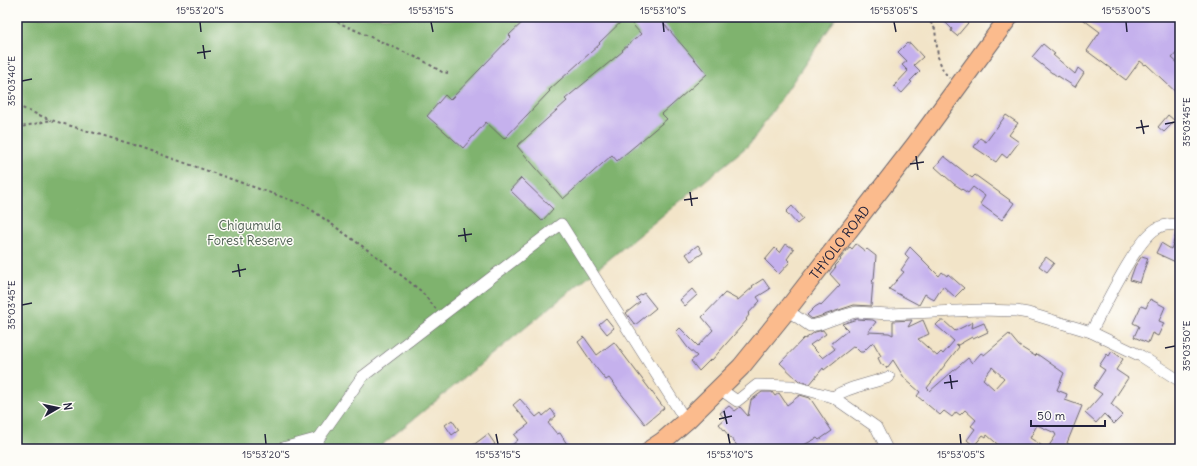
<svg xmlns="http://www.w3.org/2000/svg" width="1197" height="466" viewBox="0 0 1197 466" font-family="Delius,sans-serif">
  <style>
    .forest { fill: #7fb36e; stroke: #506a54 }
    .building { fill: #c5b1ed; fill-rule: evenodd }
    .lines { fill: none; stroke-linecap: round; stroke-linejoin: round }
    .minor-casing { stroke: #6b666c; stroke-width: 12 }
    .trunk-casing { stroke: #6b666c; stroke-width: 20 }
    .path { stroke: #6b666c; stroke-width: 2; stroke-dasharray: 3 3; stroke-linecap: butt }
    .minor { stroke: #fff; stroke-width: 11 }
    .trunk { stroke: #fbbb8d; stroke-width: 18 }
    .ticks { fill: none; stroke: #22223b; stroke-width: 1.5 }
    .labels { text-anchor: middle; stroke-width: 3; stroke-linejoin: round; paint-order: stroke }
    .park-label { font-size: 13px; fill: #4e5f53; stroke: #fdfcf7 }
    .street-label { font-size: 13px; fill: #22223b; stroke: #fdfcf7 }
    .neatline { fill: none; stroke: #22223b; stroke-width: 1.5 }
    .ticks-label { font-size: 10px; text-anchor: middle; fill: #22223b }
  </style>
  <rect width="100%" height="100%" fill="#fdfcf7"/>
  <filter id="ink" filterUnits="userSpaceOnUse"><feTurbulence type="fractalNoise" baseFrequency=".025" numOctaves="2"/><feDisplacementMap in="SourceGraphic" scale="8" xChannelSelector="R" yChannelSelector="G"/><feConvolveMatrix kernelMatrix="1 2 1 2 8 2 1 2 1" color-interpolation-filters="sRGB"/></filter>
  <filter id="wash" filterUnits="userSpaceOnUse"><feTurbulence type="fractalNoise" baseFrequency=".012" numOctaves="4" result="noise"/><feDisplacementMap in="SourceGraphic" scale="16" xChannelSelector="R" yChannelSelector="G"/><feGaussianBlur stdDeviation="0.9" result="paint"/><feColorMatrix in="noise" values="0 0 0 0 0 0 0 0 0 0 0 0 0 0 0 0 0 1.4 0 .05"/><feComposite in="paint" operator="in"/></filter>
  <g filter="url(#wash)">
    <rect width="100%" height="100%" fill="#f2e4c8"/>
    <!-- forest -->
    <polygon class="forest" points="17,17 837,17 750,144 377,449 17,449"/>
    <g id="blocks">
      <!-- building -->
      <g class="building">
        <polygon points="528,17 658,17 707,74 662,114 667,119 617,161 612,155 563,199 517,146 567,101 565,99 623,51 622,50 641,34 626,17 599,43 600,44 549,90 550,91 504,139 486,122 463,148 427,116 445,95 450,100 511,37 509,35"/>
        <polygon points="940,17 973,17 957,36 951,31 952,29"/>
        <polygon points="1080,17 1180,17 1180,49 1172,58 1180,65 1180,96 1146,64 1145,65 1140,61 1126,80 1087,51 1100,32"/>
        <polygon points="907,43 908,44 910,43 923,57 914,65 920,71 910,81 912,82 902,93 894,86 908,71 902,65 907,61 898,52"/>
        <polygon points="1043,44 1055,54 1053,55 1075,74 1078,68 1084,73 1075,87 1058,76 1058,77 1053,73 1052,73 1032,57"/>
        <polygon points="1006,115 1018,123 1009,135 1019,142 1007,158 1002,154 996,162 974,147 980,138 986,142"/>
        <polygon points="1168,115 1175,121 1164,132 1158,127"/>
        <polygon points="944,156 972,178 975,175 1014,203 1002,220 980,204 985,196 973,187 968,193 954,184 935,167"/>
        <polygon points="521,178 553,209 542,221 510,190"/>
        <polygon points="792,206 803,219 797,224 786,212"/>
        <polygon points="1177,232 1180,232 1180,264 1156,253 1161,243 1171,249"/>
        <polygon points="786,244 794,249 787,259 790,262 779,274 765,260 775,248 780,253"/>
        <polygon points="856,244 865,251 867,249 876,256 874,279 872,281 873,282 871,306 854,305 812,319 807,315 815,307 820,304 821,305 840,285 830,274 836,267 835,266 841,260 840,259 850,247 852,249"/>
        <polygon points="698,245 703,253 691,261 686,254"/>
        <polygon points="910,247 939,276 942,272 947,276 948,274 964,288 955,297 943,286 934,300 925,294 919,305 889,289 904,272 901,270 909,258 905,254"/>
        <polygon points="1142,256 1148,258 1140,283 1130,280 1135,266"/>
        <polygon points="1046,257 1054,263 1047,272 1039,266"/>
        <polygon points="763,279 770,289 757,297 760,301 748,314 749,315 746,319 747,320 712,360 711,359 699,371 691,361 697,356 688,348 676,332 680,328 698,346 713,330 702,317 725,293 738,300 753,287 752,286"/>
        <polygon points="692,289 697,295 685,306 680,300"/>
        <polygon points="644,293 656,308 635,325 626,313 640,302 636,298"/>
        <polygon points="1150,299 1165,307 1159,321 1164,323 1158,336 1152,333 1148,343 1134,337 1139,326 1133,323 1141,306 1146,308"/>
        <polygon points="606,318 614,328 607,334 599,324"/>
        <path d="M 857,319 L 873,320 L 876,322 L 868,332 L 889,333 L 893,335 L 893,321 L 912,320 L 908,327 L 923,320 L 929,334 L 918,339 L 937,356 L 941,352 L 943,354 L 954,341 L 936,325 L 940,321 L 944,321 L 955,331 L 973,322 L 972,328 L 984,323 L 988,332 L 973,339 L 972,337 L 958,345 L 956,344 L 959,347 L 927,388 L 930,391 L 968,358 L 972,363 L 981,353 L 984,355 L 1009,334 L 1019,346 L 1035,356 L 1037,354 L 1064,373 L 1057,390 L 1067,394 L 1065,400 L 1082,406 L 1067,443 L 1076,449 L 1003,449 L 987,435 L 986,437 L 983,435 L 974,446 L 967,440 L 975,429 L 971,426 L 976,420 L 965,410 L 960,415 L 956,412 L 952,417 L 944,411 L 940,415 L 917,396 L 920,392 L 905,379 L 893,360 L 887,368 L 881,364 L 878,358 L 881,356 L 873,342 L 863,352 L 860,352 L 854,346 L 824,370 L 823,368 L 810,384 L 799,381 L 780,363 L 804,338 L 805,339 L 815,332 L 823,330 L 826,334 L 810,345 L 823,358 L 835,349 L 831,344 L 848,330 L 842,324 ZM 992,367 L 1004,378 L 994,389 L 983,379 ZM 1037,425 L 1055,433 L 1055,434 L 1056,435 L 1047,449 L 1030,438 Z"/>
        <polygon points="584,337 597,355 614,342 664,408 645,424 609,378 606,380 593,364 578,342"/>
        <polygon points="1112,351 1123,359 1116,370 1128,378 1111,404 1123,415 1114,424 1104,414 1096,423 1085,413 1102,394 1093,388 1105,370 1099,366 1107,354 1109,356"/>
        <polygon points="762,392 772,392 775,396 779,393 787,405 800,395 810,398 832,431 819,440 817,438 804,445 805,449 740,449 719,424 725,419 720,413 729,406 735,411 740,407 748,416 751,400"/>
        <polygon points="520,399 536,417 541,413 543,416 551,409 556,416 548,423 557,434 560,433 570,449 507,449 518,440 514,435 529,424 513,405"/>
        <polygon points="452,420 459,430 452,435 445,425"/>
        <polygon points="488,434 495,444 489,449 468,449"/>
      </g>
    </g>
  </g>
  <g filter="url(#ink)">
    <use href="#blocks" fill-opacity="0" stroke="#6b666c" stroke-width="1"/>
    <g class="lines">
      <defs>
        <g id="minor">
          <polyline points="787,310 810,326 820,324 845,315 856,312 889,314 980,310 1016,311 1028,313 1091,332 1141,356 1180,381"/>
          <path d="M 1091,332 C 1104,308 1135,242 1156,229 C 1163,224 1172,224 1180,225"/>
          <polyline points="720,389 737,401 757,385 792,386 833,397 876,427 887,449"/>
          <path d="M 833,397 C 850,386 870,384 889,377"/>
          <polyline points="319,438 362,377 561,224 686,421"/>
          <polyline points="279,449 319,438 315,449"/>
        </g>
        <g id="trunk">
          <path id="s1" d="M 651,449 L 663,441 L 686,421 L 741,367 L 787,310 L 915,145 L 1009,17"/>
        </g>
      </defs>
      <!-- minor casing -->
      <use href="#minor" class="minor-casing"/>
      <!-- trunk casing -->
      <use href="#trunk" class="trunk-casing"/>
      <!-- path -->
      <g class="path">
        <polyline points="326,17 422,60 442,72 448,73"/>
        <polyline points="927,17 935,29 938,57 943,70 949,78"/>
        <polyline points="17,106 51,120"/>
        <polyline points="17,128 51,120 128,143 305,205 383,261 421,291 436,309"/>
      </g>
      <!-- minor -->
      <use href="#minor" class="minor"/>
      <!-- trunk -->
      <use href="#trunk" class="trunk"/>
    </g>
  </g>
  <!-- ticks -->
  <path class="ticks" d="M 200,22 L 201,32M 431,22 L 433,32M 663,22 L 664,32M 894,22 L 896,32M 1126,22 L 1127,32M 203,45 L 205,59M 197,53 L 211,51M 22,81 L 32,79M 1141,120 L 1144,134M 1165,124 L 1175,122M 1136,128 L 1149,126M 916,156 L 918,170M 910,164 L 924,162M 690,192 L 692,206M 684,200 L 698,198M 464,228 L 466,242M 458,236 L 472,234M 238,264 L 240,277M 232,272 L 246,269M 22,305 L 32,303M 1165,348 L 1175,346M 950,375 L 952,389M 944,383 L 958,381M 724,411 L 727,424M 719,419 L 732,416M 265,434 L 266,444M 496,434 L 498,444M 728,434 L 730,444M 960,434 L 961,444"/>
  <g class="labels">
    <!-- park labels -->
    <g class="park-label">
      <text x="250" y="230">Chigumula<tspan x="250" dy="15">Forest Reserve</tspan></text>
    </g>
    <!-- street labels -->
    <g class="street-label">
      <text dy="5" stroke="none"><textPath href="#s1" startOffset="281">THYOLO ROAD</textPath></text>
    </g>
  </g>
  <!-- margin -->
  <rect width="1197" height="466" fill="none" stroke="#fdfcf7" stroke-width="44"/>
  <!-- north arrow -->
  <g transform="translate(58 408) rotate(81)" stroke="#fdfcf7" stroke-width="3" paint-order="stroke">
  <path d="M0-3L7 15L0 10L-7 15Z" fill="#22223b"/>
  <text y="-6" font-size="11" font-weight="bold" text-anchor="middle" fill="#22223b">N</text>
  </g>
  <!-- scale -->
  <path d="M1031 420v6h74v-6" fill="none" stroke="#22223b" stroke-width="2"/>
  <text x="1037" y="420" font-size="12" fill="#22223b" stroke="#fdfcf7" stroke-width="3" paint-order="stroke">50 m</text>
  <rect x="22" y="22" width="1153" height="422" class="neatline"/>
  <g class="ticks-label">
    <text x="200" y="14">15°53'20"S</text>
    <text x="431" y="14">15°53'15"S</text>
    <text x="663" y="14">15°53'10"S</text>
    <text x="894" y="14">15°53'05"S</text>
    <text x="1126" y="14">15°53'00"S</text>
    <text transform="translate(11 81) rotate(-90)" y="4">35°03'40"E</text>
    <text transform="translate(1186 122) rotate(-90)" y="4">35°03'45"E</text>
    <text transform="translate(11 305) rotate(-90)" y="4">35°03'45"E</text>
    <text transform="translate(1186 346) rotate(-90)" y="4">35°03'50"E</text>
    <text x="266" y="458">15°53'20"S</text>
    <text x="498" y="458">15°53'15"S</text>
    <text x="730" y="458">15°53'10"S</text>
    <text x="961" y="458">15°53'05"S</text>
  </g>
</svg>
